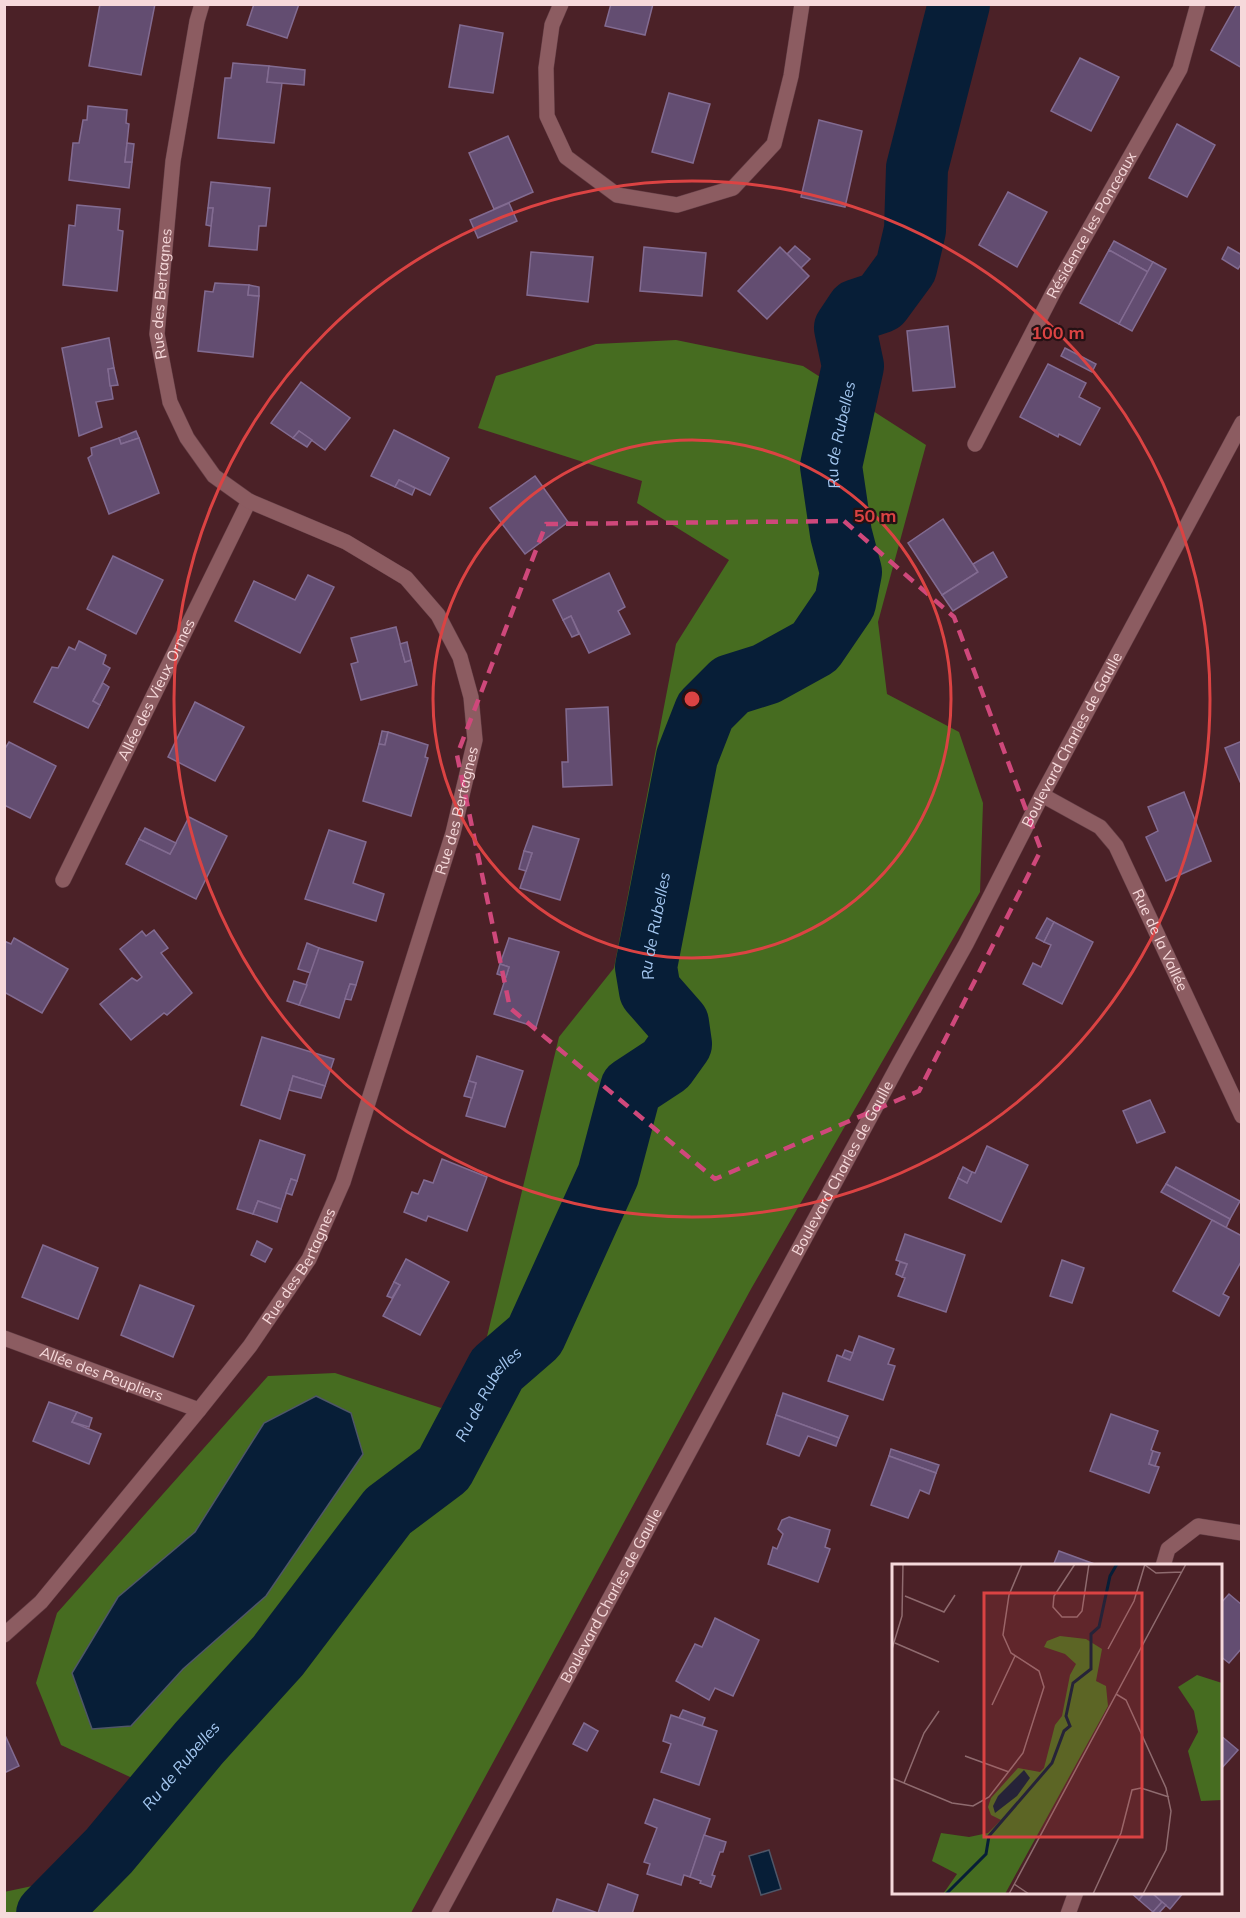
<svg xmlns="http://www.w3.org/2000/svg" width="1246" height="1918" viewBox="0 0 1246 1918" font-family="Mulish,sans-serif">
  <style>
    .forest { fill: #466c20 }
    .water { fill: #071e37; stroke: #4f5668; stroke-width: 1.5 }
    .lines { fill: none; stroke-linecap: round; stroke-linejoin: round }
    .river { stroke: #071e37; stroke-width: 62 }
    .building { fill: #634d71; stroke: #826b91; stroke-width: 1.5 }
    .street-casing { stroke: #633e45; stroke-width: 16 }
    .secondary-casing { stroke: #633e45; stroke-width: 16 }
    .street { stroke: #8c5c61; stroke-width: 15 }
    .secondary { stroke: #8c5c61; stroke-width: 15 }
    .marked { fill: none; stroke: #cf487b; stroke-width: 4.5; stroke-dasharray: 12 8; stroke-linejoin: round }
    .ring { fill: none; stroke: #db4343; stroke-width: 3 }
    .labels { text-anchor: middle; stroke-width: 4.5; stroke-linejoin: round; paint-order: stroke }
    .street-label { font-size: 15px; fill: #f6d9db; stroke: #241114 }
    .water-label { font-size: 16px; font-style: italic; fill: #a5c8f1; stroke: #241114 }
    .inset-river { fill: none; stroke: #071e37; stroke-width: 3 }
    .inset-road { fill: none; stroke: #8f6b6f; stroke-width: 1.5 }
    .view { fill: #db4343; fill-opacity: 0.15; stroke: #db4343; stroke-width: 3 }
    .inset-edge { fill: none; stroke: #f6d9db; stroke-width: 3 }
    .centre { fill: #db4343; stroke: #241114; stroke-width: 3 }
    .ring-label { font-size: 18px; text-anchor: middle; font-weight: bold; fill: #db4343; stroke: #241114; stroke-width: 4.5; stroke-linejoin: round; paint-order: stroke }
  </style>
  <rect width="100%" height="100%" fill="#4b2127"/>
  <!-- forest -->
  <polygon class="forest" points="676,340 803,366 926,445 878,622 887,694 959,732 983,803 980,892 751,1289 411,1913 5,1913 4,1892 37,1885 143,1783 61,1745 36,1683 57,1613 268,1376 335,1373 441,1408 478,1374 559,1037 614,968 676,644 729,560 637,503 642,481 478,428 496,376 596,344"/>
  <!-- water -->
  <g class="water">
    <polygon points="316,1396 351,1413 363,1454 266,1596 183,1669 131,1726 92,1729 72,1673 118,1597 195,1532 264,1423"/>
    <polygon points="769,1850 781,1889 761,1895 749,1856"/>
  </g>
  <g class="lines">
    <!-- river -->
    <path class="river" id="s1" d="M 47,1914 L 109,1851 L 199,1743 L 278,1656 L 388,1511 L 444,1469 L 497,1369 L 535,1336 L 608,1175 L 631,1088 L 666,1065 L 681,1044 L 678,1023 L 650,991 L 646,967 L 687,757 L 705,711 L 731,685 L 766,674 L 815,647 L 845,603 L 851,572 L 841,534 L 831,466 L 853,366 L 845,328 L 857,310 L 881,302 L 906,268 L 915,230 L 917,168 L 959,4"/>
  </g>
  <!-- building -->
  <g class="building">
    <polygon points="100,4 155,4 141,75 89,66"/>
    <polygon points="254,4 299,4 287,38 247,25"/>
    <polygon points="611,4 653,4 645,35 605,26"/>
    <polygon points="1237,4 1242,4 1242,68 1211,50"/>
    <polygon points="460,25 503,33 493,93 449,87"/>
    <polygon points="1080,58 1119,77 1091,131 1051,111"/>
    <polygon points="233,63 269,66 267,82 282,83 274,143 218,138 225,78 231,78"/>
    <polygon points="269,66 305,70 304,85 267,82"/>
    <polygon points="669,93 710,104 693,163 652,152"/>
    <polygon points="88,106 127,110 126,123 129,124 125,162 132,162 129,188 69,180 73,143 79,143 83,120 87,120"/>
    <polygon points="819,120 862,131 845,207 801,197"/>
    <polygon points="1177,124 1215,145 1187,197 1149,178"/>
    <polygon points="508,136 533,192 494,209 469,153"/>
    <polygon points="127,143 134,144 132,162 125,162"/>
    <polygon points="211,182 270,188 266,226 259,226 257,250 209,246 213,208 208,208"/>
    <polygon points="1008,192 1047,212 1017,267 979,245"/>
    <polygon points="509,203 517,221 478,238 470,220"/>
    <polygon points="77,205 120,209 118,230 123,231 117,291 63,285 69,225 75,226"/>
    <polygon points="208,208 213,208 211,226 206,225"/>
    <polygon points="1114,241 1153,262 1148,272 1109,250"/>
    <polygon points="795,246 810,259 801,268 787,254"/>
    <polygon points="644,247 706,253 702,296 640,291"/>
    <polygon points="780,247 809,276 767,319 738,291"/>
    <polygon points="1228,247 1242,255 1242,263 1238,269 1222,259"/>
    <polygon points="1109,250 1148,272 1119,324 1080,303"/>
    <polygon points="531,252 593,257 588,302 527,295"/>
    <polygon points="1153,262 1166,269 1132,331 1119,324"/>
    <polygon points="215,283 249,285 248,295 259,296 253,357 198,351 205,291 213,292"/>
    <polygon points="249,285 259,287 259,296 248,295"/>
    <polygon points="948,326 955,387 913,391 907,331"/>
    <polygon points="109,338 114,368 108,369 113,399 96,402 102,427 79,436 62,348"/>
    <polygon points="1065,348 1096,364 1092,372 1061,356"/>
    <polygon points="1048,364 1086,383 1079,397 1100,408 1080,445 1059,434 1058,437 1020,417"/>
    <polygon points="114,368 118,385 110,386 108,369"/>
    <polygon points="301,382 350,418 325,450 299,431 293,438 271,423"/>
    <polygon points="394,430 449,458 430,495 399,480 395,487 371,476"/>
    <polygon points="136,431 139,438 121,444 119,438"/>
    <polygon points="299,431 312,440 307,447 293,438"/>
    <polygon points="119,438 121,444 139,438 159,493 109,514 88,458 92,455 91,448"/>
    <polygon points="535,476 568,522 525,554 490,508"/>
    <polygon points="399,480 415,488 412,495 395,487"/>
    <polygon points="943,519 978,572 942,595 908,543"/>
    <polygon points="993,552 1007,577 953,611 942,595 978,572 973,564"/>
    <polygon points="113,556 163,580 136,634 87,609"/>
    <polygon points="609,573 625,607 618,611 630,634 589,653 571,616 563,620 553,600"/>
    <polygon points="308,575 334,587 300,653 235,621 254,581 295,600"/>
    <polygon points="571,616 579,634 572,637 563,620"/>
    <polygon points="396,627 405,662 411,660 417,685 361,700 351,664 358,662 351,638"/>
    <polygon points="79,641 106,655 103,664 110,668 93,701 100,705 88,728 34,702 52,667 58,668 69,647 75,650"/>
    <polygon points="407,642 411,660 405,662 400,644"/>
    <polygon points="103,683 109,687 100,705 93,701"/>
    <polygon points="195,702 244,727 215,781 168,757"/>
    <polygon points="608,707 612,785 563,787 562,762 568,762 566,709"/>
    <polygon points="382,731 388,732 385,745 379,744"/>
    <polygon points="388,732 428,745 425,757 428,758 411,816 363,801 379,744 385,745"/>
    <polygon points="1242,741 1242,786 1225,748"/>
    <polygon points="9,742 56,766 30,818 4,805 4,750"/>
    <polygon points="1184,792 1211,861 1166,881 1146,837 1158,831 1148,807"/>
    <polygon points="189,817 227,836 196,899 126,864 139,839 170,854"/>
    <polygon points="533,826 579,839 560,900 520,888 532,853 524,851"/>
    <polygon points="145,828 176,843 170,854 139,839"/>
    <polygon points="329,830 366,842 353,883 384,894 376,921 305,899"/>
    <polygon points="524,851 532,853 526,871 519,869"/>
    <polygon points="1047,918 1054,922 1044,942 1036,938"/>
    <polygon points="1054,922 1093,942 1062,1004 1023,984 1033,963 1041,967 1051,945 1044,942"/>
    <polygon points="154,930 168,948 161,953 192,993 167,1015 164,1013 131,1040 100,1004 132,978 137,981 142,977 120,949 142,931 146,936"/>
    <polygon points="14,938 68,969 42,1013 4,992 4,941 11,944"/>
    <polygon points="509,938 559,952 536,1027 494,1014 509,967 500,964"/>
    <polygon points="307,943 319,948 311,973 298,969"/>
    <polygon points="319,948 363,962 356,985 350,984 339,1018 299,1005"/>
    <polygon points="500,964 509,967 506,977 497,974"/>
    <polygon points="294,981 307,985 299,1005 287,1001"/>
    <polygon points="350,984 356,985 351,1000 345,999"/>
    <polygon points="262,1037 334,1059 325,1086 293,1076 280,1119 241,1105"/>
    <polygon points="477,1056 523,1071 505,1127 466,1116 476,1083 469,1081"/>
    <polygon points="293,1076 325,1086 321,1098 289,1090"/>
    <polygon points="469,1081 476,1083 472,1098 464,1096"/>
    <polygon points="1150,1100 1165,1132 1137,1143 1123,1111"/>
    <polygon points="260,1140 305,1155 297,1181 291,1179 281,1209 258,1201 253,1214 237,1209"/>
    <polygon points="987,1146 1028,1165 1001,1222 949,1198 958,1178 967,1183 972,1172 975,1173"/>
    <polygon points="442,1159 487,1177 467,1231 428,1216 426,1221 404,1212 412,1192 418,1194 424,1180 433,1183"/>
    <polygon points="963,1167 972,1172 967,1183 958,1178"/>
    <polygon points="1176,1167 1240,1201 1230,1219 1166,1184"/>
    <polygon points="291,1179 297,1181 292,1195 286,1193"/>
    <polygon points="1166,1184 1230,1219 1226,1228 1161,1192"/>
    <polygon points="258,1201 281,1209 277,1222 253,1214"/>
    <polygon points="1212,1220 1242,1236 1242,1260 1223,1294 1229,1297 1219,1316 1173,1291"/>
    <polygon points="905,1234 965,1255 946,1312 898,1296 905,1278 902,1277 907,1264 896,1260"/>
    <polygon points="257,1241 272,1249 265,1262 251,1255"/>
    <polygon points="43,1245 98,1268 78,1319 22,1297"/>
    <polygon points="406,1259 449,1282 420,1335 383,1316 400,1285 394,1282"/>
    <polygon points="1062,1260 1084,1268 1072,1303 1050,1296"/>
    <polygon points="900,1262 907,1264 902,1277 896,1274"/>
    <polygon points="394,1282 400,1285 392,1298 387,1296"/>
    <polygon points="140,1285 194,1306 173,1357 121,1335"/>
    <polygon points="859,1336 894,1349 888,1364 895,1366 883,1400 828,1381 837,1355 850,1360"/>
    <polygon points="845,1350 853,1353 850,1360 842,1357"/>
    <polygon points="783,1393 848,1416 839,1438 776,1415"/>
    <polygon points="49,1402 77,1412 72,1422 101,1434 89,1464 33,1441"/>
    <polygon points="77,1412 92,1418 89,1427 72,1422"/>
    <polygon points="1111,1414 1158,1431 1151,1450 1153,1451 1149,1464 1159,1467 1149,1493 1090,1471"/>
    <polygon points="776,1415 839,1438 836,1446 808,1436 799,1456 767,1444"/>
    <polygon points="891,1449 939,1465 936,1473 889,1456"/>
    <polygon points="1153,1451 1160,1453 1155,1466 1149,1464"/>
    <polygon points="889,1456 936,1473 929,1494 920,1490 908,1518 871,1505"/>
    <polygon points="789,1517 830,1530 825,1547 830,1549 818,1582 768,1564 773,1547 777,1549 783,1534 778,1529 782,1520"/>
    <polygon points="1059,1551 1100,1566 1053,1566"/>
    <polygon points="1229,1594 1242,1605 1242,1648 1229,1663 1220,1656 1220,1604"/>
    <polygon points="715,1618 759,1640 733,1696 715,1688 709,1700 676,1681 695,1644 702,1647"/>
    <polygon points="683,1710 705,1718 702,1726 679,1718"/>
    <polygon points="671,1715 717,1731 699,1785 661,1772 671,1744 663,1741"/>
    <polygon points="584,1723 598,1731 587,1751 573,1744"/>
    <polygon points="4,1733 19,1766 4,1773"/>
    <polygon points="1220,1735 1238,1750 1220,1770"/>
    <polygon points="654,1799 710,1819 690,1877 684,1875 681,1885 647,1874 650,1864 644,1862 657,1828 645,1823"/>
    <polygon points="704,1835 726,1842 723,1852 720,1852 712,1875 715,1876 711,1887 700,1883 701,1881 690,1877"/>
    <polygon points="608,1884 638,1895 632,1914 552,1914 557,1899 598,1913"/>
    <polygon points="1130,1892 1145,1892 1139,1900"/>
    <polygon points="1145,1892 1151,1892 1162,1902 1153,1912 1139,1900"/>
    <polygon points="1151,1892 1184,1892 1170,1909"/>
    <polygon points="1162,1902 1166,1905 1158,1914 1154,1914 1153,1912"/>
  </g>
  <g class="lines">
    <defs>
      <g id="street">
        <polyline points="561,4 552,25 546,68 547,116 566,157 617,195 677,205 733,188 774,144 791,76 802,4"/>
        <path id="s2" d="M 975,444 L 1054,291 L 1180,69 L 1198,4"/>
        <path id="s3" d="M 1042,795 L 1100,827 L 1116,846 L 1242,1116"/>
        <path id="s4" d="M 63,880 L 249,501"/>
        <path id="s5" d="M 4,1338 L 199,1410"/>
        <polyline points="1163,1566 1168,1549 1198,1526 1242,1533"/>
        <path id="s6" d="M 4,1635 L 41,1602 L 199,1410 L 250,1346 L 309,1259 L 343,1182 L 453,833 L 475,740 L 471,697 L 460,657 L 438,615 L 406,578 L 346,542 L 249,501 L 214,476 L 187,438 L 170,402 L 157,334 L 173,161 L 197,21 L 202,4"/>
        <polyline points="1068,1914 1076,1892"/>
      </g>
      <g id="secondary">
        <path id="s7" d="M 439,1914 L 900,1062 L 966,944 L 1042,795 L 1242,423"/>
      </g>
    </defs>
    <!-- street casing -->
    <use href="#street" class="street-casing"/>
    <!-- secondary casing -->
    <use href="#secondary" class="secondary-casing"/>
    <!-- street -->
    <use href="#street" class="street"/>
    <!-- secondary -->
    <use href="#secondary" class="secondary"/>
  </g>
  <!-- marked area -->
  <path class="marked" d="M 844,521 L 954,617 L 1041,850 L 919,1091 L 715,1179 L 510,1008 L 457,755 L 546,524 Z"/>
  <!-- distance rings -->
  <g class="ring">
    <circle cx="692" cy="699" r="259"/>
    <circle cx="692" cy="699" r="518"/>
  </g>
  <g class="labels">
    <!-- street labels -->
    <g class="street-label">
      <text dy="5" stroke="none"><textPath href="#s2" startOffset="248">Résidence les Ponceaux</textPath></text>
      <text dy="5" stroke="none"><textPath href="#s6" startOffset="1626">Rue des Bertagnes</textPath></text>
      <text dy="5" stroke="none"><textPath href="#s4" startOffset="212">Allée des Vieux Ormes</textPath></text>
      <text dy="5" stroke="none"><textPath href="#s7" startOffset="1334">Boulevard Charles de Gaulle</textPath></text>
      <text dy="5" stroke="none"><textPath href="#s6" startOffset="958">Rue des Bertagnes</textPath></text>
      <text dy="5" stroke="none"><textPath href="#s3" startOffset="195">Rue de la Vallée</textPath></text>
      <text dy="5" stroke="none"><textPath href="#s7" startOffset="848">Boulevard Charles de Gaulle</textPath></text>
      <text dy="5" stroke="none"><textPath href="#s6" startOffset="474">Rue des Bertagnes</textPath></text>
      <text dy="5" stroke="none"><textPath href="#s5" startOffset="104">Allée des Peupliers</textPath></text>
      <text dy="5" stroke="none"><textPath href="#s7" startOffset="362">Boulevard Charles de Gaulle</textPath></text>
    </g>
    <!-- water labels -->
    <g class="water-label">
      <text dy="6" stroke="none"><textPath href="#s1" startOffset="1802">Ru de Rubelles</textPath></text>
      <text dy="6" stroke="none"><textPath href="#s1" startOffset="1226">Ru de Rubelles</textPath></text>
      <text dy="6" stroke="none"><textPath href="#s1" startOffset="686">Ru de Rubelles</textPath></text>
      <text dy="6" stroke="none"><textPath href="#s1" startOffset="200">Ru de Rubelles</textPath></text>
    </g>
  </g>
  <!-- overview -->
  <g transform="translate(892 1564)">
    <rect width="330" height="330" fill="#4b2127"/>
    <path d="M 168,72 L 194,75 L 210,85 L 204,117 L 214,122 L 216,142 L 113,330 L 51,330 L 65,310 L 40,297 L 49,269 L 77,273 L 96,269 L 109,256 L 99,251 L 96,243 L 99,234 L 126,204 L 148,208 L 152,204 L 163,161 L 170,152 L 178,111 L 184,100 L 173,90 L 152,83 L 155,77 ZM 305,111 L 330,119 L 330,236 L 309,237 L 296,187 L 306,168 L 302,147 L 286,123 Z" fill="#466c20"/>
    <path d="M 132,206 L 138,214 L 125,232 L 103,249 L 101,242 L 106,232 Z" fill="#071e37"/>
    <path class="inset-river" d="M 54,330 L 94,290 L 97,272 L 160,199 L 172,167 L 178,162 L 174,152 L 181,119 L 199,105 L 199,70 L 207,63 L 218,12 L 225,0"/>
    <path class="inset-road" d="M 183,0 L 162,32 L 161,43 L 170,53 L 185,53 L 190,47 L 197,0M 253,1 L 264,9 L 290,8M 13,32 L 52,48 L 63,31M 3,79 L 47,98M 0,85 L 10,52 L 11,0M 216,85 L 242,37 L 253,0M 224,130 L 234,136 L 274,224 L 279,247 L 274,286 L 251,330M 100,141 L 123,92M 73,192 L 117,208M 0,214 L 60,239 L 81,242 L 97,233 L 131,189 L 152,123 L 147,107 L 119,89 L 111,71 L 117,31 L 130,0M 12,219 L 32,169 L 47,147M 122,320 L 137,330M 117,330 L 294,0M 201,330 L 229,269 L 240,226 L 249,224 L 277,233"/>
    <path class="view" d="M 92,29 L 250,29 L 250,273 L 92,273 Z"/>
    <rect width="330" height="330" class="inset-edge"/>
  </g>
  <circle cx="692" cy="699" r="9" class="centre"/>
  <g class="ring-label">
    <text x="1058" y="339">100 m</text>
    <text x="875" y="522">50 m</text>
  </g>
  <!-- border -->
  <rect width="1246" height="1918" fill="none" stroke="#f6d9db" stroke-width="12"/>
</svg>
